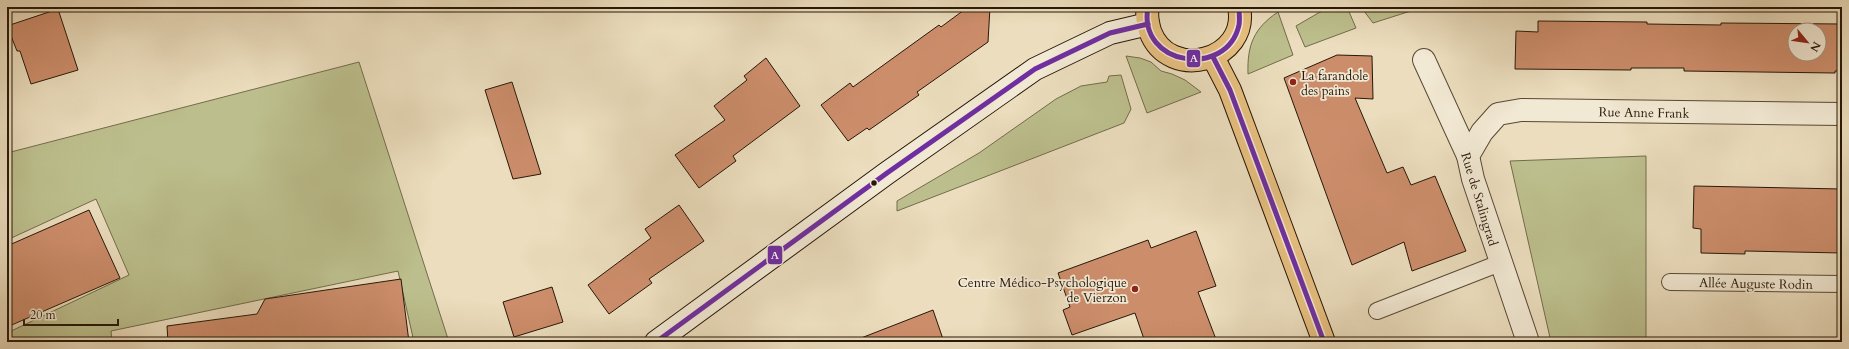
<svg xmlns="http://www.w3.org/2000/svg" width="1849" height="349" viewBox="0 0 1849 349" font-family="Cardo,serif">
  <style>
    .green { fill: #bcbf8d; stroke: #726c4b }
    .building { fill: #cc8d6b; stroke: #271809; fill-rule: evenodd }
    .lines { fill: none; stroke-linecap: round; stroke-linejoin: round }
    .lane-casing { stroke: #584936; stroke-width: 18 }
    .street-casing { stroke: #584936; stroke-width: 24 }
    .secondary-casing { stroke: #271809; stroke-width: 24 }
    .primary-casing { stroke: #271809; stroke-width: 24 }
    .lane { stroke: #f2e9d4; stroke-width: 16 }
    .street { stroke: #f2e9d4; stroke-width: 22 }
    .secondary { stroke: #f2e9d4; stroke-width: 22 }
    .primary { stroke: #e6be7e; stroke-width: 22 }
    .bus-1-casing { stroke: #f2e9d4; stroke-width: 8 }
    .bus-1 { stroke: #6f2fa0; stroke-width: 5 }
    .poi-dot { fill: #8f2418; stroke: #f2e9d4; stroke-width: 1.5 }
    .bus-dot { fill: #271809; stroke: #f2e9d4; stroke-width: 1.5 }
    .labels { text-anchor: middle; stroke-width: 3.5; stroke-linejoin: round; paint-order: stroke }
    .poi-label { font-size: 13px; fill: #271809; stroke: #f2e9d4; text-anchor: start }
    .street-label { font-size: 13px; fill: #271809; stroke: #f2e9d4 }
    .line-badge { stroke: #f2e9d4; stroke-width: 1.5 }
    .badge-label { font-size: 11px; text-anchor: middle; font-weight: bold; fill: #fff }
  </style>
  <rect width="100%" height="100%" fill="#ebddbd"/>
  <filter id="stains"><feTurbulence type="fractalNoise" baseFrequency=".005" numOctaves="4"/><feColorMatrix values="0 0 0 0 .2 0 0 0 0 .09 0 0 0 0 .02 0 0 0 .5 -.17"/></filter>
  <radialGradient id="worn" r=".72"><stop offset=".6" stop-color="#630" stop-opacity="0"/><stop offset="1" stop-color="#630" stop-opacity=".3"/></radialGradient>
  <!-- green -->
  <g class="green">
    <polygon points="1338,7 1347,7 1356,28 1305,47 1296,26 1320,12"/>
    <polygon points="1367,7 1417,7 1417,9 1373,23 1364,11"/>
    <path d="M 1278,12 L 1293,55 L 1248,74 C 1247,45 1254,28 1278,12 Z"/>
    <polygon points="1126,56 1140,58 1151,62 1161,71 1172,74 1185,80 1201,92 1147,113"/>
    <polygon points="359,62 449,342 414,342 398,271 111,331 112,342 7,342 7,333 129,275 96,199 7,240 7,153"/>
    <polygon points="1121,75 1131,109 1124,123 897,211 897,201 979,153 1056,99 1081,86 1107,82 1109,76"/>
    <polygon points="1646,156 1646,342 1551,342 1510,161"/>
  </g>
  <!-- building -->
  <g class="building">
    <polygon points="968,7 990,7 988,42 917,92 919,95 869,130 867,128 848,141 821,105 850,83 853,87 939,25 941,27"/>
    <polygon points="58,9 78,70 31,84 20,51 17,51 7,26"/>
    <path d="M 1538,21 L 1647,22 L 1647,24 L 1721,25 L 1721,23 L 1842,24 L 1842,71 L 1835,71 L 1835,73 L 1684,71 L 1684,68 L 1631,68 L 1631,70 L 1515,69 L 1516,31 L 1538,32 ZM 1795,30 L 1819,30 L 1819,54 L 1795,54 Z"/>
    <polygon points="1337,55 1372,56 1373,99 1355,98 1387,173 1403,167 1411,185 1435,176 1466,251 1412,271 1404,242 1352,265 1284,78"/>
    <polygon points="766,58 800,106 733,156 736,161 699,188 675,155 725,120 714,106 747,80 744,76"/>
    <polygon points="512,82 541,174 513,179 485,90"/>
    <polygon points="1694,186 1842,189 1842,253 1745,251 1745,254 1701,253 1701,229 1693,228"/>
    <polygon points="679,205 704,241 649,279 652,283 609,314 588,285 651,238 645,229"/>
    <polygon points="89,210 120,278 7,327 7,246"/>
    <polygon points="1196,231 1216,286 1198,292 1217,342 1145,342 1135,313 1072,335 1063,310 1070,307 1058,273 1148,240 1151,248"/>
    <polygon points="401,279 409,342 168,342 167,326 257,314 265,299"/>
    <polygon points="552,287 563,322 514,337 503,302"/>
    <polygon points="933,310 944,342 857,342 856,340"/>
  </g>
  <g class="lines">
    <defs>
      <g id="lane">
        <polyline points="1670,282 1842,284"/>
        <polyline points="1377,311 1500,263"/>
      </g>
      <g id="street">
        <polyline points="1424,60 1468,156 1473,179 1528,342"/>
        <polyline points="1468,156 1482,132 1498,114 1521,110 1842,114"/>
      </g>
      <polyline id="secondary" points="656,342 887,173 1035,69 1110,33 1148,24"/>
      <g id="primary">
        <path d="M 1148,7 C 1146,15 1148,24 1150,31 C 1169,83 1250,60 1239,7"/>
        <polyline points="1213,57 1230,90 1324,342"/>
      </g>
    </defs>
    <!-- lane casing -->
    <use href="#lane" class="lane-casing"/>
    <!-- street casing -->
    <use href="#street" class="street-casing"/>
    <!-- secondary casing -->
    <use href="#secondary" class="secondary-casing"/>
    <!-- primary casing -->
    <use href="#primary" class="primary-casing"/>
    <!-- lane -->
    <use href="#lane" class="lane"/>
    <!-- street -->
    <use href="#street" class="street"/>
    <!-- secondary -->
    <use href="#secondary" class="secondary"/>
    <!-- primary -->
    <use href="#primary" class="primary"/>
    <defs>
      <g id="bus-1">
        <path d="M 1148,7 C 1137,66 1227,79 1239,25 C 1240,20 1239,13 1239,7"/>
        <polyline points="1213,57 1230,90 1324,342"/>
        <polyline points="656,342 887,173 1035,69 1110,33 1148,24"/>
      </g>
    </defs>
    <!-- bus-1 casing -->
    <use href="#bus-1" class="bus-1-casing"/>
    <!-- bus-1 -->
    <use href="#bus-1" class="bus-1"/>
  </g>
  <!-- markers -->
  <g class="poi-dot">
    <circle cx="1293" cy="82" r="4"/>
    <circle cx="1135" cy="289" r="4"/>
  </g>
  <circle class="bus-dot" cx="874" cy="183" r="3.5"/>
  <g class="labels">
    <!-- poi labels -->
    <g class="poi-label">
      <text x="1301" y="80">La farandole<tspan x="1301" dy="15">des pains</tspan></text>
      <text x="1127" y="287" text-anchor="end">Centre Médico-Psychologique<tspan x="1127" dy="15">de Vierzon</tspan></text>
    </g>
    <!-- street labels -->
    <g class="street-label">
      <text transform="translate(1644 112) rotate(1)" y="5">Rue Anne Frank</text>
      <text transform="translate(1480 199) rotate(73)" y="5">Rue de Stalingrad</text>
      <text transform="translate(1756 283) rotate(1)" y="5">Allée Auguste Rodin</text>
    </g>
  </g>
  <g class="line-badge">
    <rect x="1186" y="49" width="15" height="19" rx="4" fill="#6f2fa0"/>
    <rect x="767" y="245" width="16" height="20" rx="4" fill="#6f2fa0"/>
  </g>
  <g class="badge-label">
    <text x="1194" y="62">A</text>
    <text x="775" y="259">A</text>
  </g>
  <!-- margin -->
  <rect width="1849" height="349" fill="none" stroke="#ebddbd" stroke-width="24"/>
  <rect x="8" y="8" width="1833" height="333" fill="none" stroke="#271809" stroke-width="2"/>
  <rect x="12" y="12" width="1825" height="325" fill="none" stroke="#271809"/>
  <!-- north arrow -->
  <g transform="translate(1807 42) rotate(119)"><circle r="19" fill="#f2e9d4" stroke="#a19583"/>
  <path d="M0-3L7 15L0 10L-7 15Z" fill="#8f2418"/>
  <text y="-6" font-size="11" font-weight="bold" text-anchor="middle" fill="#271809">N</text>
  </g>
  <!-- scale -->
  <path d="M24 319v6h94v-6" fill="none" stroke="#271809" stroke-width="2"/>
  <text x="30" y="319" font-size="12" fill="#271809" stroke="#f2e9d4" stroke-width="3" paint-order="stroke">20 m</text>
  <rect width="100%" height="100%" filter="url(#stains)"/>
  <rect width="100%" height="100%" fill="url(#worn)"/>
</svg>
